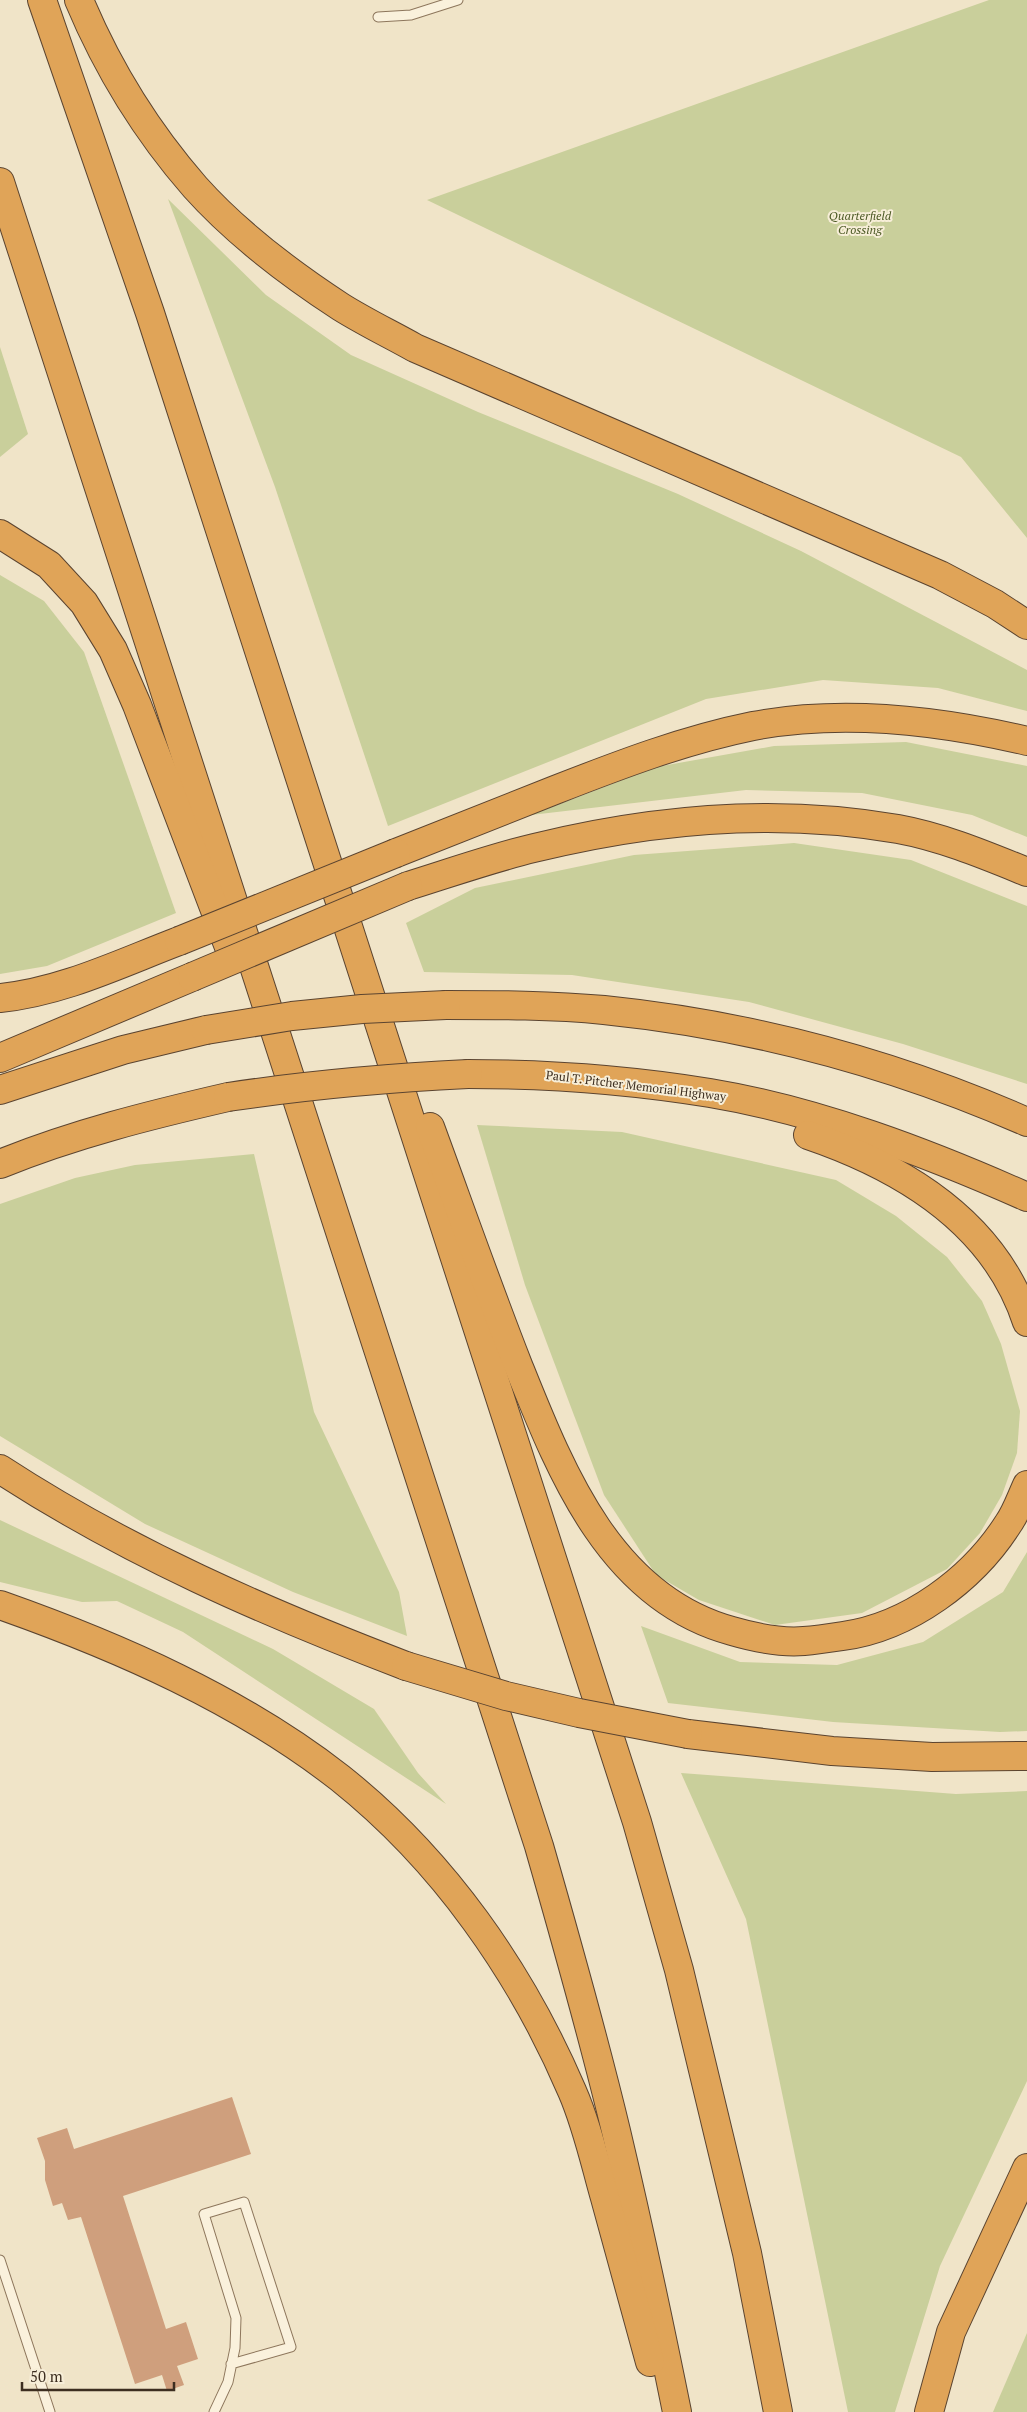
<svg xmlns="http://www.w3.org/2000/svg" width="1027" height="2412" viewBox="0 0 1027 2412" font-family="'PT Serif',serif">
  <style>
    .green { fill: #c9cf9b }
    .building { fill: #cf9f7d }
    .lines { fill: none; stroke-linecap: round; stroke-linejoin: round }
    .service-casing { stroke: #8d765c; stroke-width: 11 }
    .motorway-casing { stroke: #5b4430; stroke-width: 30 }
    .service { stroke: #faf1dc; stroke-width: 9 }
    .motorway { stroke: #e0a458; stroke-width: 28 }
    .motorway-bridge-casing { stroke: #5b4430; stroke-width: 30; stroke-linecap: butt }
    .motorway-bridge { stroke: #e0a458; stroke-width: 28 }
    .labels { text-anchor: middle; stroke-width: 4; stroke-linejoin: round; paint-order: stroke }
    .park-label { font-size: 12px; font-style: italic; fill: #4d5a26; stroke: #f7eed8 }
    .street-label { font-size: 12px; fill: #3d2e20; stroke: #f7eed8 }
  </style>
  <rect width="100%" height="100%" fill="#f0e4c8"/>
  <!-- green -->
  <g class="green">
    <polygon points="989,0 1027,0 1027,538 961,457 427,200"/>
    <polygon points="168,199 266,295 351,355 478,412 678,494 801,551 1027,670 1027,711 938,688 823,680 706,699 388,826 275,487"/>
    <polygon points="0,347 28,434 0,457"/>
    <polygon points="0,575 44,601 84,652 176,913 47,966 0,974"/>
    <polygon points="906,742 1027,766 1027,837 972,815 862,793 746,790 531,815 656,767 774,746"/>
    <polygon points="794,843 911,860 1027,906 1027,1084 903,1044 749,1002 572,975 424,972 406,923 475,888 634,855"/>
    <polygon points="477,1125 622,1132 836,1180 896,1216 947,1257 982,1301 1001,1344 1020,1411 1017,1453 1002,1495 980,1533 947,1569 862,1613 775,1625 699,1600 656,1575 604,1495 525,1285"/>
    <polygon points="254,1154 314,1412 399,1592 407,1636 293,1592 145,1524 0,1436 0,1204 75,1178 135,1165"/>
    <polygon points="0,1520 273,1649 374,1709 418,1773 446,1804 183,1632 117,1601 82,1602 0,1582"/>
    <polygon points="1027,1552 1027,1731 1000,1732 833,1722 668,1703 641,1626 740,1662 837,1665 923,1642 1003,1592"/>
    <polygon points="681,1773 956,1794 1027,1791 1027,2081 940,2266 895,2412 848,2412 746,1919"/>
    <polygon points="1027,2333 1027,2412 993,2412"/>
  </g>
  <!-- building -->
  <polygon class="building" points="232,2097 251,2154 123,2196 166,2329 186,2322 198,2359 177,2366 184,2385 167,2391 162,2375 135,2384 81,2217 68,2220 62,2203 53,2206 45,2180 45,2161 37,2138 67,2128 74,2149"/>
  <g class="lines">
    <defs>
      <g id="service">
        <polyline points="378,17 411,15 458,0"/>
        <polyline points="0,2260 50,2412"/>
        <polyline points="214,2412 228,2382 235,2348 236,2318 204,2214 244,2202 291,2347 231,2364"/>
      </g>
      <g id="motorway">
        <polyline points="42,0 150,313 637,1822 679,1970 747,2253 778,2412"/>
        <path d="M 79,0 C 107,67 147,132 195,187 C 237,234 289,273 341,307 C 365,322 390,334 415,348 L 940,575 L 995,604 L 1027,625"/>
        <path d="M 0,182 L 539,1846 C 566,1940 593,2035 616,2131 C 638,2224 658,2318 677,2412"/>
        <polyline points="0,534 49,565 84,603 113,650 137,705 229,947"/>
        <path d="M 396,853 C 449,832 502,811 555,790 C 619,765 684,740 753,726 C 843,709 938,720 1027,741"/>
        <path d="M 408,886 C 450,873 492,858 534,848 C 652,819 778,808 898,829 C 942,837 985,855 1027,872"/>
        <path d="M 0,998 C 62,992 121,963 179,941"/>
        <path d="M 446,1005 C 499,1005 552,1005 604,1010 C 750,1025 893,1063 1027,1122"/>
        <polyline points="0,1058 192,977"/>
        <path d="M 468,1074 C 549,1074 630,1080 710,1093 C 818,1111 928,1153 1027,1197"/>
        <polyline points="0,1090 123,1050 206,1030"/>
        <path d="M 430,1127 C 459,1206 487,1286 518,1365 C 561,1472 610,1598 732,1631 C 756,1638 780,1643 804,1641 C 817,1640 830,1638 843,1636 C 909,1627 973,1579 1008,1524 C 1016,1513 1021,1498 1027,1485"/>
        <path d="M 808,1135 C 902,1167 994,1221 1027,1322"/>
        <path d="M 0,1164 C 74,1134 150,1115 228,1097"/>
        <path d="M 0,1469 C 127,1552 265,1612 406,1666"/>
        <path d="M 0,1605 C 119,1647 240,1700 340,1778 C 443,1860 521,1972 572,2091 C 587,2125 595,2163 605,2198 C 620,2253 635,2308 650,2362"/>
        <polyline points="688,1734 832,1751 932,1757 1027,1756"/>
        <polyline points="929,2412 951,2332 1027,2168"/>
      </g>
    </defs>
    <!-- service casing -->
    <use href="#service" class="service-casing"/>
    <!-- motorway casing -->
    <use href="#motorway" class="motorway-casing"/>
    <!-- service -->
    <use href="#service" class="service"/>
    <!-- motorway -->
    <use href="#motorway" class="motorway"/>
    <defs>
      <g id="motorway-bridge">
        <polyline points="179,941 396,853"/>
        <polyline points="192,977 408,886"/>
        <polyline points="206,1030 292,1016 362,1009 446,1005"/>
        <path d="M 228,1097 C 308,1085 387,1078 468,1074"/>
        <polyline points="406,1666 506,1696 579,1713 688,1734"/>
      </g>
    </defs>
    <!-- motorway-bridge casing -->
    <use href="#motorway-bridge" class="motorway-bridge-casing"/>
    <!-- motorway-bridge -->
    <use href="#motorway-bridge" class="motorway-bridge"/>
  </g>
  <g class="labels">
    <!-- park labels -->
    <g class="park-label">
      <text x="860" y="220">Quarterfield<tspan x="860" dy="14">Crossing</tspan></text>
    </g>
    <!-- street labels -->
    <g class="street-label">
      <text transform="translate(636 1086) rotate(7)" y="4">Paul T. Pitcher Memorial Highway</text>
    </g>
  </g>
  <!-- scale -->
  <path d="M22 2382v8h152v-8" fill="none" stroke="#3d2e20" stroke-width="2.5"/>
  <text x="30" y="2382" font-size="15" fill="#3d2e20" stroke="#f7eed8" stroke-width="4" paint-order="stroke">50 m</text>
</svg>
